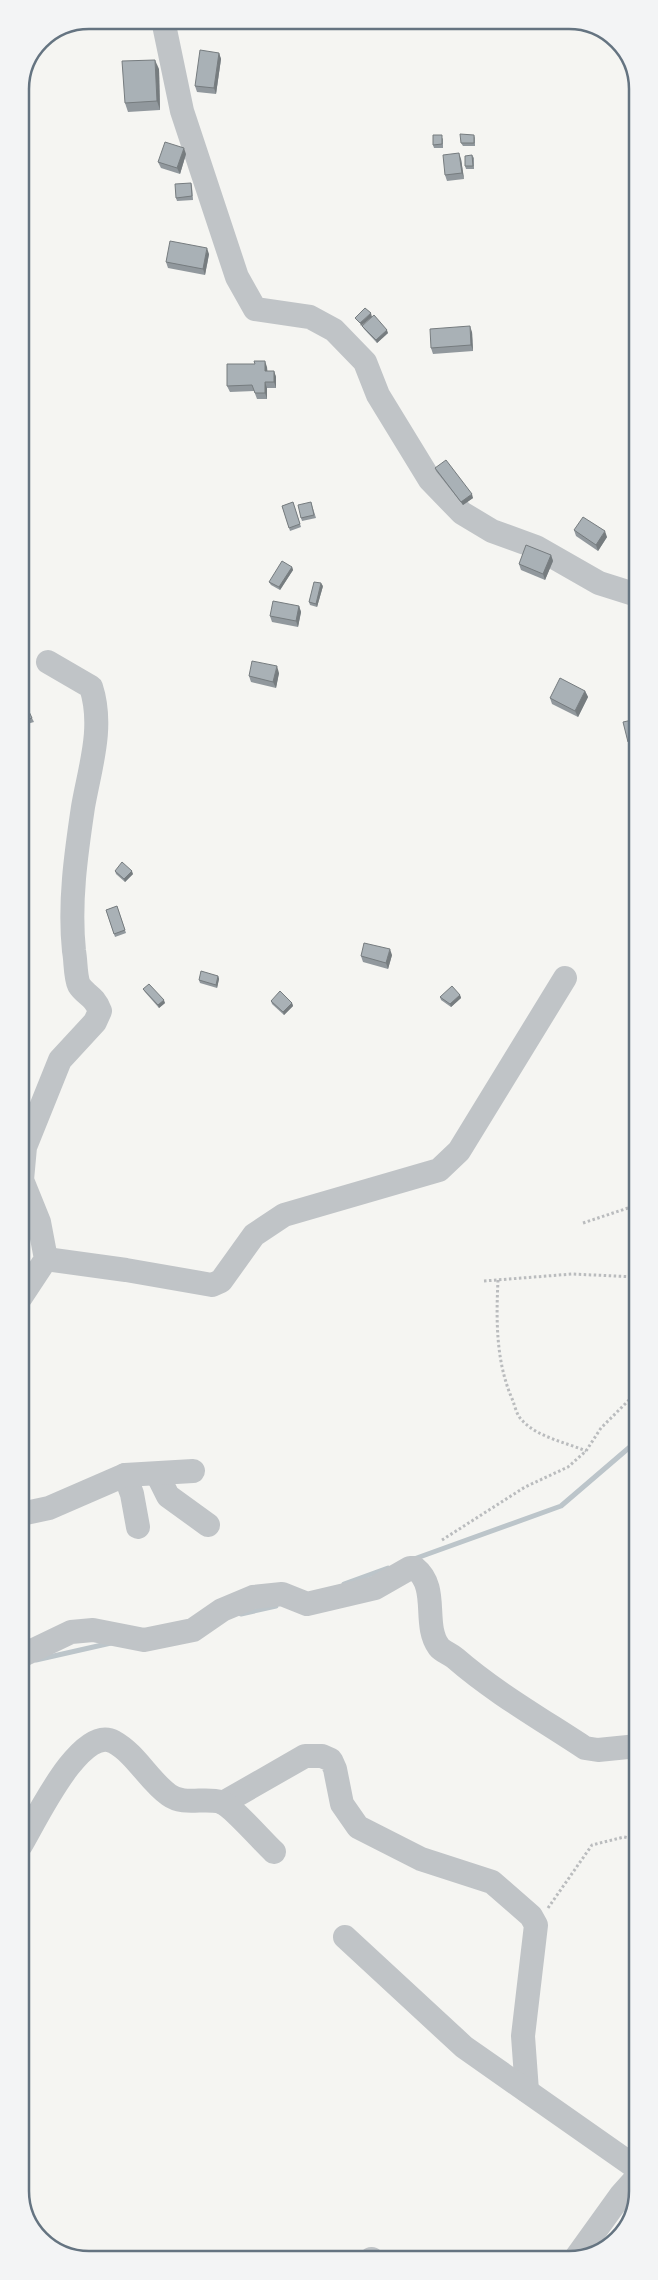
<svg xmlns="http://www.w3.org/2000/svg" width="658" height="2280" viewBox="0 0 658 2280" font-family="'Space Grotesk',sans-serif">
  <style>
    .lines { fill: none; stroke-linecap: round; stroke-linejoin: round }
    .stream { stroke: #bcc5ca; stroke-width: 5 }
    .path { stroke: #babcbe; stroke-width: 3; stroke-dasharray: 2.5 2.5; stroke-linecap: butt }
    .minor { stroke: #c0c4c7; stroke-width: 24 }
    .wall { fill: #91989d }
    .shaded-wall { fill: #767c7f }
    .building { fill: #a9b1b6; stroke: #767c7f }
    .rim { fill: none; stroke: #657481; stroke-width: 2.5 }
  </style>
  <rect width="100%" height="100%" fill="#f5f5f2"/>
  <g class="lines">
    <!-- stream -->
    <g class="stream">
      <polyline points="414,1559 561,1506 638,1440"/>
      <polyline points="344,1584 388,1568"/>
      <polyline points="241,1614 276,1606"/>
      <polyline points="36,1660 111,1643"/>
    </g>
    <!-- path -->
    <g class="path">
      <polyline points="583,1223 637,1205"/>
      <path d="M 498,1280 C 496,1322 496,1363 513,1401 C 515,1407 517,1415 521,1419 C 536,1437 565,1442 586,1451"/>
      <polyline points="484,1281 572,1274 637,1277"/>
      <polyline points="442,1540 525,1487 568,1467 586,1451 601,1428 637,1392"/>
      <polyline points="548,1908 592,1845 624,1837 638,1840"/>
    </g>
    <!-- minor -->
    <g class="minor">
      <polyline points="163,20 182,111 237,277 255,309 310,317 334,330 365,362 378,395 430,480 462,513 492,531 536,547 599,583 637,595"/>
      <polyline points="46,1259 126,1270 212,1285 221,1281 254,1235 284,1215 439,1170 459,1151 565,978"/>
      <path d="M 21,1297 L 46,1259 L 39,1222 L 22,1180 L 25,1147 L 60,1060 L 95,1022 L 100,1011 C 94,995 85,995 79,985 C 75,976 76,961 74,951 C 69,903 76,854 83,807 C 90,767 104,727 91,687 L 48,662"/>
      <polyline points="157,1474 168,1496 208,1525"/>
      <polyline points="125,1475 132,1494 138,1527"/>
      <polyline points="21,1514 49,1508 125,1475 193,1471"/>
      <path d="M 21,1656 L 71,1632 L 93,1630 L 144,1640 L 193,1630 L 222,1610 L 253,1597 L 282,1594 L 307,1604 L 375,1588 L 410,1568 L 415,1568 C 440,1588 422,1624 439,1647 C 442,1651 450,1654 455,1658 C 494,1692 541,1719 585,1748 L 598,1750 L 638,1746"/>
      <polyline points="223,1803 305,1756 322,1756 331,1760 335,1769 342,1804 358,1827 421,1859 492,1882 531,1916 536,1925 523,2036 527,2091"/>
      <path d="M 21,1845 C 35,1822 81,1723 114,1742 C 136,1754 149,1781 169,1795 C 184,1806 204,1797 221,1802 C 232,1806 263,1842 274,1852"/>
      <polyline points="345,1937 464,2047 638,2169"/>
      <polyline points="371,2259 372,2259"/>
      <polyline points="575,2259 621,2195 638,2176"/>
    </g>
  </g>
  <!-- wall -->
  <g class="wall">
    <polygon points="148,20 159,20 160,23 150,25"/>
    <polygon points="219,53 221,59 216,94 197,92 195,86"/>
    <polygon points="159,69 160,110 128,112 125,103"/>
    <polygon points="474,135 475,138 475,146 463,146 461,143"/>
    <polygon points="443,138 443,148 434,148 433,145"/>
    <polygon points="186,154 180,174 161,168 158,162"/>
    <polygon points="472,155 474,158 474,169 466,169 465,166"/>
    <polygon points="461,159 464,179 447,181 445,175"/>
    <polygon points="191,183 192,186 193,200 177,201 176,198"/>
    <polygon points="209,254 205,275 168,268 166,262"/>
    <polygon points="362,326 388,333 377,343 364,329"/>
    <polygon points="472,332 473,351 433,354 431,348"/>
    <polygon points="267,367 267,371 274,371 276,377 276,388 267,388 267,399 257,399 254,391 230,392 227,386"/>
    <polygon points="435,468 473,498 463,505 436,471"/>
    <polygon points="293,502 301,527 290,531 282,506"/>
    <polygon points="311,502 316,518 302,521 301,518"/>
    <polygon points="574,530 607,537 598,551 576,536"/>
    <polygon points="551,555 553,561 545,580 521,570 519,564"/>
    <polygon points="292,567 293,570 280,590 271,585 269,582"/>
    <polygon points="323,586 317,607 310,605 309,602"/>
    <polygon points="299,606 301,612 298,627 272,622 270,616"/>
    <polygon points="279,673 276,688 251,682 249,676"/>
    <polygon points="585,691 588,697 578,717 552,704 550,698"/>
    <polygon points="20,705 32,718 34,722 20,726"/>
    <polygon points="637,719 637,746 631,748 628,742"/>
    <polygon points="115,871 133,874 125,882 116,874"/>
    <polygon points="117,906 126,933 115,937 106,910"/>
    <polygon points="392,955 388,969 363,962 361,956"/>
    <polygon points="218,976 219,979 217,988 200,983 199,980"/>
    <polygon points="143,989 165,1003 159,1008 145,992"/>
    <polygon points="460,995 461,998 451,1007 441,1000 440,997"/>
    <polygon points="271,1001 292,1003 293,1006 284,1015 272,1004"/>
  </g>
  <!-- shaded-wall -->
  <g class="shaded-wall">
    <polygon points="219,53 221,59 216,94 214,88"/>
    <polygon points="155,60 159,69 160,110 157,101"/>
    <polygon points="184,148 186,154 180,174 177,168"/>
    <polygon points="459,153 461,159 464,179 462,173"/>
    <polygon points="207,248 209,254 205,275 203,269"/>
    <polygon points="371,313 372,317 361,326 360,323"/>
    <polygon points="470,326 472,332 473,351 471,345"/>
    <polygon points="387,330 388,333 377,343 376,340"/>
    <polygon points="265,361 267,367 268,377 265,371"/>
    <polygon points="274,371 276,377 276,388 274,382"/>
    <polygon points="265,382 267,388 267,399 265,393"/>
    <polygon points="472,494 473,498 463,505 461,502"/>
    <polygon points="605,531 607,537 598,551 596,545"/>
    <polygon points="551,555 553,561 545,580 543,574"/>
    <polygon points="292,567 293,570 280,590 279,587"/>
    <polygon points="321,583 323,586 317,607 316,604"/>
    <polygon points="299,606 301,612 298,627 296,621"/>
    <polygon points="277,666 279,673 276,688 273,682"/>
    <polygon points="585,691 588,697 578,717 575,711"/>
    <polygon points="132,871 133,874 125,882 124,879"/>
    <polygon points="390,949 392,955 388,969 386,963"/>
    <polygon points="218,976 219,979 217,988 216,985"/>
    <polygon points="460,995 461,998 451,1007 450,1004"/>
    <polygon points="164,1000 165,1003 159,1008 158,1005"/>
    <polygon points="292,1003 293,1006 284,1015 283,1012"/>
  </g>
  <!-- building -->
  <g class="building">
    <polygon points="200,50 219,53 214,88 195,86"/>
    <polygon points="155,60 157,101 125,103 122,61"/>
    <polygon points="460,134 474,135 474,143 461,143"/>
    <polygon points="433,135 442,135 442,144 433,145"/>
    <polygon points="165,142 184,148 177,168 158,162"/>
    <polygon points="459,153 462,173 445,175 443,155"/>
    <polygon points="472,155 473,166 465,166 465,156"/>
    <polygon points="191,183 192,196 176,198 175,184"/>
    <polygon points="170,241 207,248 203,269 166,262"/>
    <polygon points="365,308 371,313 360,323 355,318"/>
    <polygon points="374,315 387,330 376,340 362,326"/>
    <polygon points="470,326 471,345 431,348 430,329"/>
    <polygon points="254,361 265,361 265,371 274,371 274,382 265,382 265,393 255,393 252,385 227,386 227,364 255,364"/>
    <polygon points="446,460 472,494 461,502 435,468"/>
    <polygon points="293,502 300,524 289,528 282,506"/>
    <polygon points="311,502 314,515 301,518 298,505"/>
    <polygon points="583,517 605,531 596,545 574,530"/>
    <polygon points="526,545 551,555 543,574 519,564"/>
    <polygon points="282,561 292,567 279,587 269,582"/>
    <polygon points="314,582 321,583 316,604 309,602"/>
    <polygon points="273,601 299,606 296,621 270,616"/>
    <polygon points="252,661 277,666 273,682 249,676"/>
    <polygon points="560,678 585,691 575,711 550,698"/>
    <polygon points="25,703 32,718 20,723 20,705"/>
    <polygon points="637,719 637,740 628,742 623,722"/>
    <polygon points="122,862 132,871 124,879 115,871"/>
    <polygon points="117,906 125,930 114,934 106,910"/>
    <polygon points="364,943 390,949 386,963 361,956"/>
    <polygon points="201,971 218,976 216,985 199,980"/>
    <polygon points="149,984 164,1000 158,1005 143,989"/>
    <polygon points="452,986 460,995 450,1004 440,997"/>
    <polygon points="280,991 292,1003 283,1012 271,1001"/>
  </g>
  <!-- crop -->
  <path d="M0 0H658V2280H0ZM89 29H569A60 60 0 0 1 629 89V2191A60 60 0 0 1 569 2251H89A60 60 0 0 1 29 2191V89A60 60 0 0 1 89 29Z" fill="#f3f4f5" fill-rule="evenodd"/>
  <path class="rim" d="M89 29H569A60 60 0 0 1 629 89V2191A60 60 0 0 1 569 2251H89A60 60 0 0 1 29 2191V89A60 60 0 0 1 89 29Z"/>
</svg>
